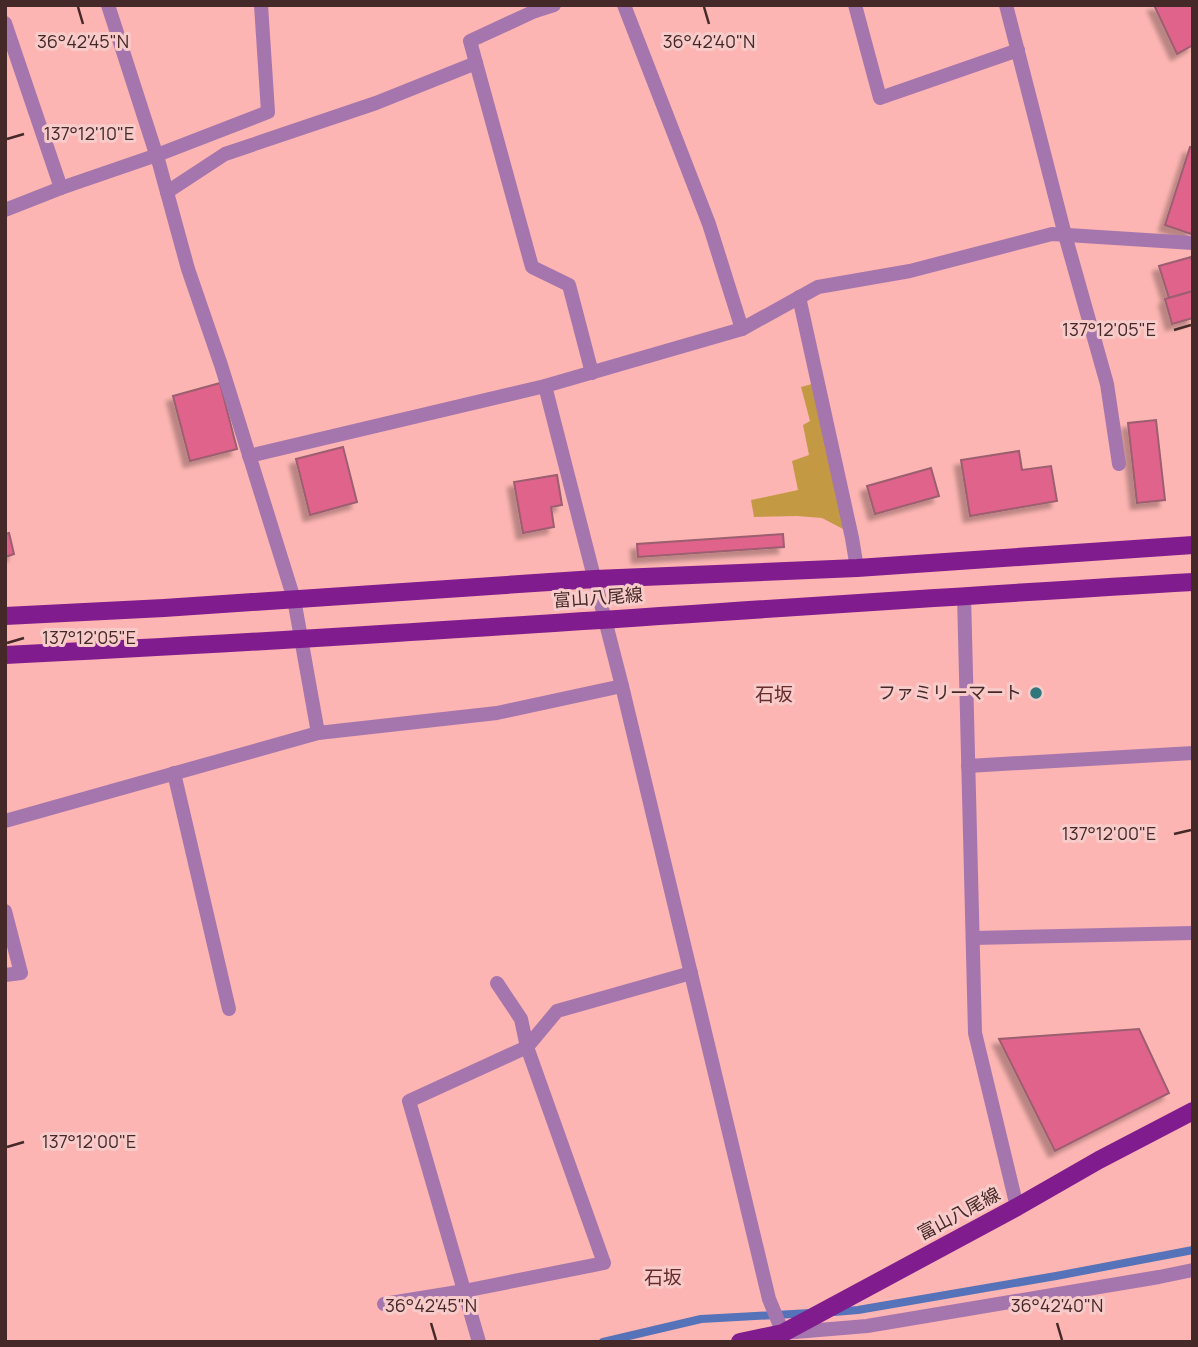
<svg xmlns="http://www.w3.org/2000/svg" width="1198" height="1347" viewBox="0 0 1198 1347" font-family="Manrope,'Noto Sans JP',sans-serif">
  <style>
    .green { fill: #c49944 }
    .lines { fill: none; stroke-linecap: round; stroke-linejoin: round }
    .stream { stroke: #5672b8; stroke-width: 8 }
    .building { fill: #df638b; stroke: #9c5e70; stroke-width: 2; filter: url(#shadow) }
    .minor { stroke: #a575ad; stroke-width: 14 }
    .primary { stroke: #801c8e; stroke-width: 18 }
    .ticks { fill: none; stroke: #452928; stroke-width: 2.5 }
    .poi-dot { fill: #2e777d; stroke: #f7cbc9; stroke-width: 2.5 }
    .labels { text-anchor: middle; stroke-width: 6; stroke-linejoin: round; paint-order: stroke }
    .street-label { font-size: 18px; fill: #452928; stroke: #f7cbc9 }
    .poi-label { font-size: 18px; fill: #452928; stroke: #f7cbc9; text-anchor: end }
    .neighbourhood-label { font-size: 19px; fill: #662d2c; stroke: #f7cbc9 }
    .ticks-label { font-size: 18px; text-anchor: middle; fill: #452928; stroke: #f7cbc9; stroke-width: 6; stroke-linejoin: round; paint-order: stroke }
  </style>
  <defs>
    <filter id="shadow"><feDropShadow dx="-6" dy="6" stdDeviation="2" flood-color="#0004"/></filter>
  </defs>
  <rect width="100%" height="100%" fill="#fcb5b2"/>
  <!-- green -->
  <polygon class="green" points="816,383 845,530 822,518 797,516 754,517 751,500 798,490 792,461 809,455 803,425 810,421 801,387"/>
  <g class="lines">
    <!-- stream -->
    <g class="stream">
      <polyline points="834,1312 858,1310 1056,1276 1193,1250"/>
      <polyline points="603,1342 701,1319 810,1313"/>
    </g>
  </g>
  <!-- building -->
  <g class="building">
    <polygon points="1154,5 1193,5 1193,45 1177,54"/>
    <polygon points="1190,147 1193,148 1193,228 1191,234 1165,225"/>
    <polygon points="1191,257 1193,264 1193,291 1169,298 1159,266"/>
    <polygon points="1193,291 1193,318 1172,324 1165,299"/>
    <polygon points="220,383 237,449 190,461 173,396"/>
    <polygon points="1156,420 1165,500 1137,503 1128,423"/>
    <polygon points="343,447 357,502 310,515 296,459"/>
    <polygon points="1019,451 1022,470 1051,466 1057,501 970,516 961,460"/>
    <polygon points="931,468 939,496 875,514 867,486"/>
    <polygon points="557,475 562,505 551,507 554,527 523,533 514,482"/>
    <polygon points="9,533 14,554 5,557 5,534"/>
    <polygon points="783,534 784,547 638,557 637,544"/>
    <polygon points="1139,1029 1169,1093 1055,1151 999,1039"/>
  </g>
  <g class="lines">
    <!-- minor -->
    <g class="minor">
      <polyline points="108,5 159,163 188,269 221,365 294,599 318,733 497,713 622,686"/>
      <polyline points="534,5 535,11 554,5"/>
      <polyline points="624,5 709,224 742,329"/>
      <polyline points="855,5 880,98 1018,50"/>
      <polyline points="1006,5 1065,235 1107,384 1119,464"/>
      <polyline points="535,11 470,41 532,267 569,285 592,373"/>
      <polyline points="5,23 61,188 157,155 268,112 261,5"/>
      <polyline points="167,192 225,154 376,103 476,63"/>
      <polyline points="5,210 61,188"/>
      <polyline points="799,297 852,538 857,568"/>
      <polyline points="545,386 622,686 769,1299 783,1333 867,1326 1159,1277 1193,1270"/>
      <polyline points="249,456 545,386 742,329 818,287 910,271 1052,234 1193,243"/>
      <polyline points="964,595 975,1033 1017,1207"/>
      <polyline points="968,766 1193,753"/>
      <polyline points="174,773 229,1009"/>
      <polyline points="5,821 318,733"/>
      <polyline points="5,911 21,973 5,975"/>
      <polyline points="973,938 1193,933"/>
      <polyline points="384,1304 464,1291 604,1263 527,1047 521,1019 497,983"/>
      <polyline points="479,1342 409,1101 527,1047 557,1011 691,973"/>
    </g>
    <!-- primary -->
    <g class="primary">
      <polyline points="5,616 164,608 595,579 857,568 1193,545"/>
      <path d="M 5,655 C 401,636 797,605 1193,582"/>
      <polyline points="740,1342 783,1333 1017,1207 1099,1160 1193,1111"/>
    </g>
  </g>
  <!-- ticks -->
  <path class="ticks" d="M 78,7 L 83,24M 704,7 L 709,24M 7,139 L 24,134M 1174,330 L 1191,325M 7,643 L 24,638M 1174,834 L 1191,830M 7,1147 L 24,1142M 431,1323 L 436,1340M 1057,1323 L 1062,1340"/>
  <!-- markers -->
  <circle class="poi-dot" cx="1036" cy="693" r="7"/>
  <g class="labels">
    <!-- street labels -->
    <g class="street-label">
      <text transform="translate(598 598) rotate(-4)" y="6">富山八尾線</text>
      <text transform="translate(959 1214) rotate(-28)" y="6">富山八尾線</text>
    </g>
    <!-- poi labels -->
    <g class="poi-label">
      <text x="1022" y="699">ファミリーマート</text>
    </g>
    <!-- neighbourhood labels -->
    <g class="neighbourhood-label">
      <text x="774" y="701">石坂</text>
      <text x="663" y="1284">石坂</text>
    </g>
  </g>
  <g class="ticks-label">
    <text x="83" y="48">36°42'45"N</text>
    <text x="709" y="48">36°42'40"N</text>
    <text x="89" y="140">137°12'10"E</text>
    <text x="1109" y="336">137°12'05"E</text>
    <text x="89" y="644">137°12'05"E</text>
    <text x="1109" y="840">137°12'00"E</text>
    <text x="89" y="1148">137°12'00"E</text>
    <text x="431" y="1312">36°42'45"N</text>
    <text x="1057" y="1312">36°42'40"N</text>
  </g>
  <!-- border -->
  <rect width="1198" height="1347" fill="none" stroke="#452928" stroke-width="14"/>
</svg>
